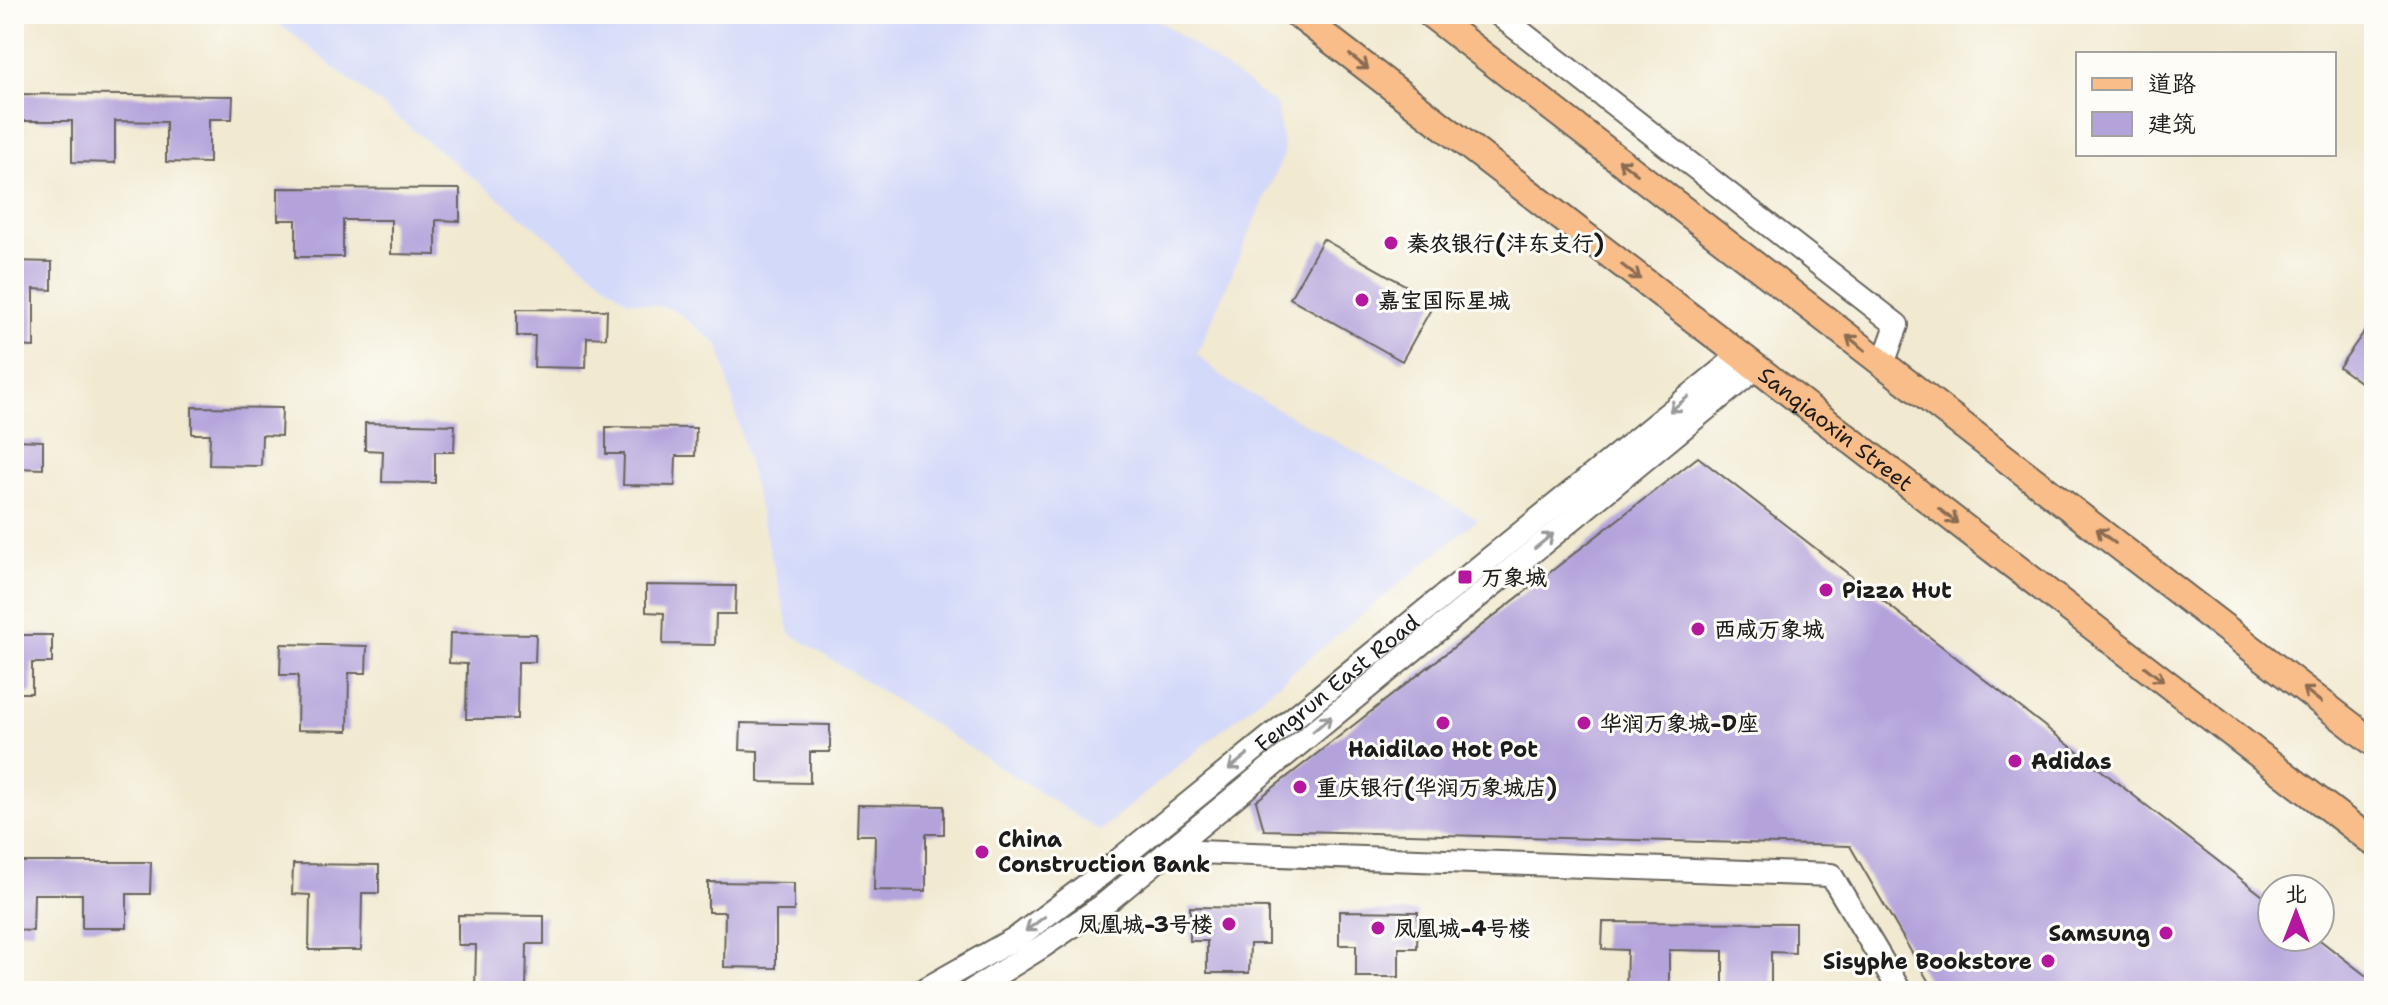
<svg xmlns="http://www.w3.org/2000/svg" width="2388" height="1005" viewBox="0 0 2388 1005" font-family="'Shantell Sans','LXGW WenKai TC',sans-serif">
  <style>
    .built { fill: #d3d9f9 }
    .building { fill: #b4a3db }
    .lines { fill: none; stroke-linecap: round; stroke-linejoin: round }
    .minor-casing { stroke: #67645b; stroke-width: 26 }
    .major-casing { stroke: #67645b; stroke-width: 30 }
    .minor { stroke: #fff; stroke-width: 22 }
    .major { stroke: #f8bd89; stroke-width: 26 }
    .oneway { stroke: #8a6c52 }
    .oneway2 { stroke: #999 }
    .poi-dot { fill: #b5179e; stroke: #fdfcf7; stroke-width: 3 }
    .labels { text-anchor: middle; stroke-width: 6; stroke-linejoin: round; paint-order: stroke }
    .poi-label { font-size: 22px; font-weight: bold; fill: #1c1c1c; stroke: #fdfcf7; text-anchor: start }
    .street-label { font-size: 22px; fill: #1c1c1c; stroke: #fdfcf7 }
  </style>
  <rect width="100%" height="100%" fill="#fdfcf7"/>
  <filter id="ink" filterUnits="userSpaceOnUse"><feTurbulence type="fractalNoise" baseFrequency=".0125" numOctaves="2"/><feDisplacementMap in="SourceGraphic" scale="16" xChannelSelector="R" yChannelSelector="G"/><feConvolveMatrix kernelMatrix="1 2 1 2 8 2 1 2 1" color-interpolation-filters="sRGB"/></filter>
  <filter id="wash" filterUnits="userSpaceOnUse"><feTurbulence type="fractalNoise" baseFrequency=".006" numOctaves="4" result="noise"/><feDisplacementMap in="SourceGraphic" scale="32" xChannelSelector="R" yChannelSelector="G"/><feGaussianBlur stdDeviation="1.8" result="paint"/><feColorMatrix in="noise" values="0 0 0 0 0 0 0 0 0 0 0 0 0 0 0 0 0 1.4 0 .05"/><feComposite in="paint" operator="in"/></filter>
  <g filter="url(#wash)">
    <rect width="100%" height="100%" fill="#f1e9d0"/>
    <!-- built -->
    <polygon class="built" points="267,14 1150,14 1277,105 1284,154 1197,354 1229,382 1478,519 1100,831 790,633 719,345 673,309 627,300"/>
    <g id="blocks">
      <!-- building -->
      <g class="building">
        <polygon points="14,94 233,96 232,119 209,119 209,163 166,162 166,122 115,121 115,163 72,162 72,121 14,121"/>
        <polygon points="278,188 460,189 460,221 436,220 436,255 391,254 391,220 343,220 343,257 296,257 296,220 278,220"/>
        <polygon points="1323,239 1435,302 1402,361 1290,298"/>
        <polygon points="14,261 52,262 52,290 34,289 34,347 14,346"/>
        <polygon points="517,309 607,310 606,338 587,337 586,368 534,367 535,336 517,336"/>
        <polygon points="2374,318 2374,392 2339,367"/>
        <polygon points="192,407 282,408 281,436 262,435 261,466 209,465 210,434 192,434"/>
        <polygon points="365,423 455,425 454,452 435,452 435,483 382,482 383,451 365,450"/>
        <polygon points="606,427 696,428 695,456 676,456 675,486 623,485 624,454 606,454"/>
        <polygon points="14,440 43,441 43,469 14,468"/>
        <polygon points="1698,457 2272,903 2272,937 2316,937 2374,982 2374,991 1934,991 1850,846 1264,830 1256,801"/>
        <polygon points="646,585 736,586 735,614 716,614 715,645 663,644 664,613 646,612"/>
        <polygon points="450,633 536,634 535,662 518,662 517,719 466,719 467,664 449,663"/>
        <polygon points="14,635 52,635 52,663 32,663 32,693 14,693"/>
        <polygon points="281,644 367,646 366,673 349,673 348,731 297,730 298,675 280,675"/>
        <polygon points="741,723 830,725 830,752 810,752 810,783 758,782 758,751 740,750"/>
        <polygon points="858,805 944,806 944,834 926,834 926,891 874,890 875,835 857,835"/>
        <polygon points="14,862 151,862 150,894 127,894 127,928 82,928 82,894 34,894 33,931 14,930"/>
        <polygon points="293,864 379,865 379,893 362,893 361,950 309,950 310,895 292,894"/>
        <polygon points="708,882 794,883 794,911 776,911 776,968 724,967 725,912 708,912"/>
        <polygon points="1190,907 1268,908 1268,944 1250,944 1249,973 1207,973 1207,941 1190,941"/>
        <polygon points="1339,911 1418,912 1417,948 1399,948 1399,977 1356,977 1356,945 1339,945"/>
        <polygon points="458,915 544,916 544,944 527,944 526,991 475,991 476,945 458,945"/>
        <polygon points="1603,922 1795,923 1795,953 1771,952 1771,991 1723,991 1723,951 1669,950 1669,991 1626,991 1627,950 1602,949"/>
      </g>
    </g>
  </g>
  <g filter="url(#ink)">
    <use href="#blocks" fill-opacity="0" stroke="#67645b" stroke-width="2"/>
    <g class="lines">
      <defs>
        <g id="minor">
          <polyline points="1498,14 1897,325 1883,364"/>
          <polyline points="1168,851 1831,875 1900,991"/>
          <path id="s1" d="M 922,991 L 1019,936 L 1104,872 L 1740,355"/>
          <polyline points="971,991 1043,946 1102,906 1756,368"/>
        </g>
        <g id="major">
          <path id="s2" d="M 1297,14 L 2374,843"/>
          <polyline points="1430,14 2374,743"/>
        </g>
      </defs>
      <!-- minor casing -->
      <use href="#minor" class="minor-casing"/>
      <!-- major casing -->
      <use href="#major" class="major-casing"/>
      <!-- minor -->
      <use href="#minor" class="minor"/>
      <!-- major -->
      <use href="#major" class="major"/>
    </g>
    <!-- one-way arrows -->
    <defs><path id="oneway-shaft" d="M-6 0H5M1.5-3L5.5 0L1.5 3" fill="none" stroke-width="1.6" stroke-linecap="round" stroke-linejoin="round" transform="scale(2)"/></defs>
    <g class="oneway">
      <use href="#oneway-shaft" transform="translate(1359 62) rotate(38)"/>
      <use href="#oneway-shaft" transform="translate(1628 167) rotate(-142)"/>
      <use href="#oneway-shaft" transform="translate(1631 272) rotate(38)"/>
      <use href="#oneway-shaft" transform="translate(1856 343) rotate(-142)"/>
      <use href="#oneway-shaft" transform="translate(1948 516) rotate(38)"/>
      <use href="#oneway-shaft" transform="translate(2106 536) rotate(-142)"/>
      <use href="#oneway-shaft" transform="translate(2154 674) rotate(38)"/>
      <use href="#oneway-shaft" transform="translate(2312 695) rotate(-142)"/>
    </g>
    <g class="oneway2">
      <use href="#oneway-shaft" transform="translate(1679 404) rotate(141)"/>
      <use href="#oneway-shaft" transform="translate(1544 541) rotate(-39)"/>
      <use href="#oneway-shaft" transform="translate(1322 724) rotate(-40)"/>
      <use href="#oneway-shaft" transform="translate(1238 762) rotate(141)"/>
      <use href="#oneway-shaft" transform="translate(1035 924) rotate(143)"/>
    </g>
  </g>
  <!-- markers -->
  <g class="poi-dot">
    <circle cx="1391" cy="243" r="8"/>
    <circle cx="1362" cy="300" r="8"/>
    <rect x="1457" y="569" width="16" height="16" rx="4"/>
    <circle cx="1826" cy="590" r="8"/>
    <circle cx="1698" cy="629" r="8"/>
    <circle cx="1443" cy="723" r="8"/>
    <circle cx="1584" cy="723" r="8"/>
    <circle cx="2015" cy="761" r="8"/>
    <circle cx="1300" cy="787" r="8"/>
    <circle cx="982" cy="852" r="8"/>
    <circle cx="1229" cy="924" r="8"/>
    <circle cx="1378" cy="928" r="8"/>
    <circle cx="2166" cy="933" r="8"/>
    <circle cx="2048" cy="961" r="8"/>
  </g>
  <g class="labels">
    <!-- poi labels -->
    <g class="poi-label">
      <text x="1407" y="251">秦农银行(沣东支行)</text>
      <text x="1378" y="308">嘉宝国际星城</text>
      <text x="1481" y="585">万象城</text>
      <text x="1842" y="598">Pizza Hut</text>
      <text x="1714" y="637">西咸万象城</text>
      <text x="1600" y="731">华润万象城-D座</text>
      <text x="1443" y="757" text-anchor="middle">Haidilao Hot Pot</text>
      <text x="2031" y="769">Adidas</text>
      <text x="1316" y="795">重庆银行(华润万象城店)</text>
      <text x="998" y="847">China<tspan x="998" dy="25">Construction Bank</tspan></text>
      <text x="1213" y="932" text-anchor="end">凤凰城-3号楼</text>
      <text x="1394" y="936">凤凰城-4号楼</text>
      <text x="2150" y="941" text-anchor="end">Samsung</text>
      <text x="2032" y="969" text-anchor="end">Sisyphe Bookstore</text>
    </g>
    <!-- street labels -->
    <g class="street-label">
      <text dy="8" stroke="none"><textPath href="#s2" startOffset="680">Sanqiaoxin Street</textPath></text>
      <text dy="8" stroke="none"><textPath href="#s1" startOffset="518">Fengrun East Road</textPath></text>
    </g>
  </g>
  <!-- margin -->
  <rect width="2388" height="1005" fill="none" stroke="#fdfcf7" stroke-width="48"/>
  <!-- legend -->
  <rect x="2076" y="52" width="260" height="104" fill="#fdfcf7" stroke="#a3a29f" stroke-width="2"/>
  <rect x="2092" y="78" width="40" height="12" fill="#f8bd89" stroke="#a3a29f" stroke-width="2"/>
  <text x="2148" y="92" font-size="24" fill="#1c1c1c">道路</text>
  <rect x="2092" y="112" width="40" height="24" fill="#b4a3db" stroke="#a3a29f" stroke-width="2"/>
  <text x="2148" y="132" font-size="24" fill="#1c1c1c">建筑</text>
  <!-- north arrow -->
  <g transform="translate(2296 913)"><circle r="38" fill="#fdfcf7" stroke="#a3a29f" stroke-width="2"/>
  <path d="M0-6L14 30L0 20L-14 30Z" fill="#b5179e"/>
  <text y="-12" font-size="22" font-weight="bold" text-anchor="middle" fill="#1c1c1c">北</text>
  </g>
</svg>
